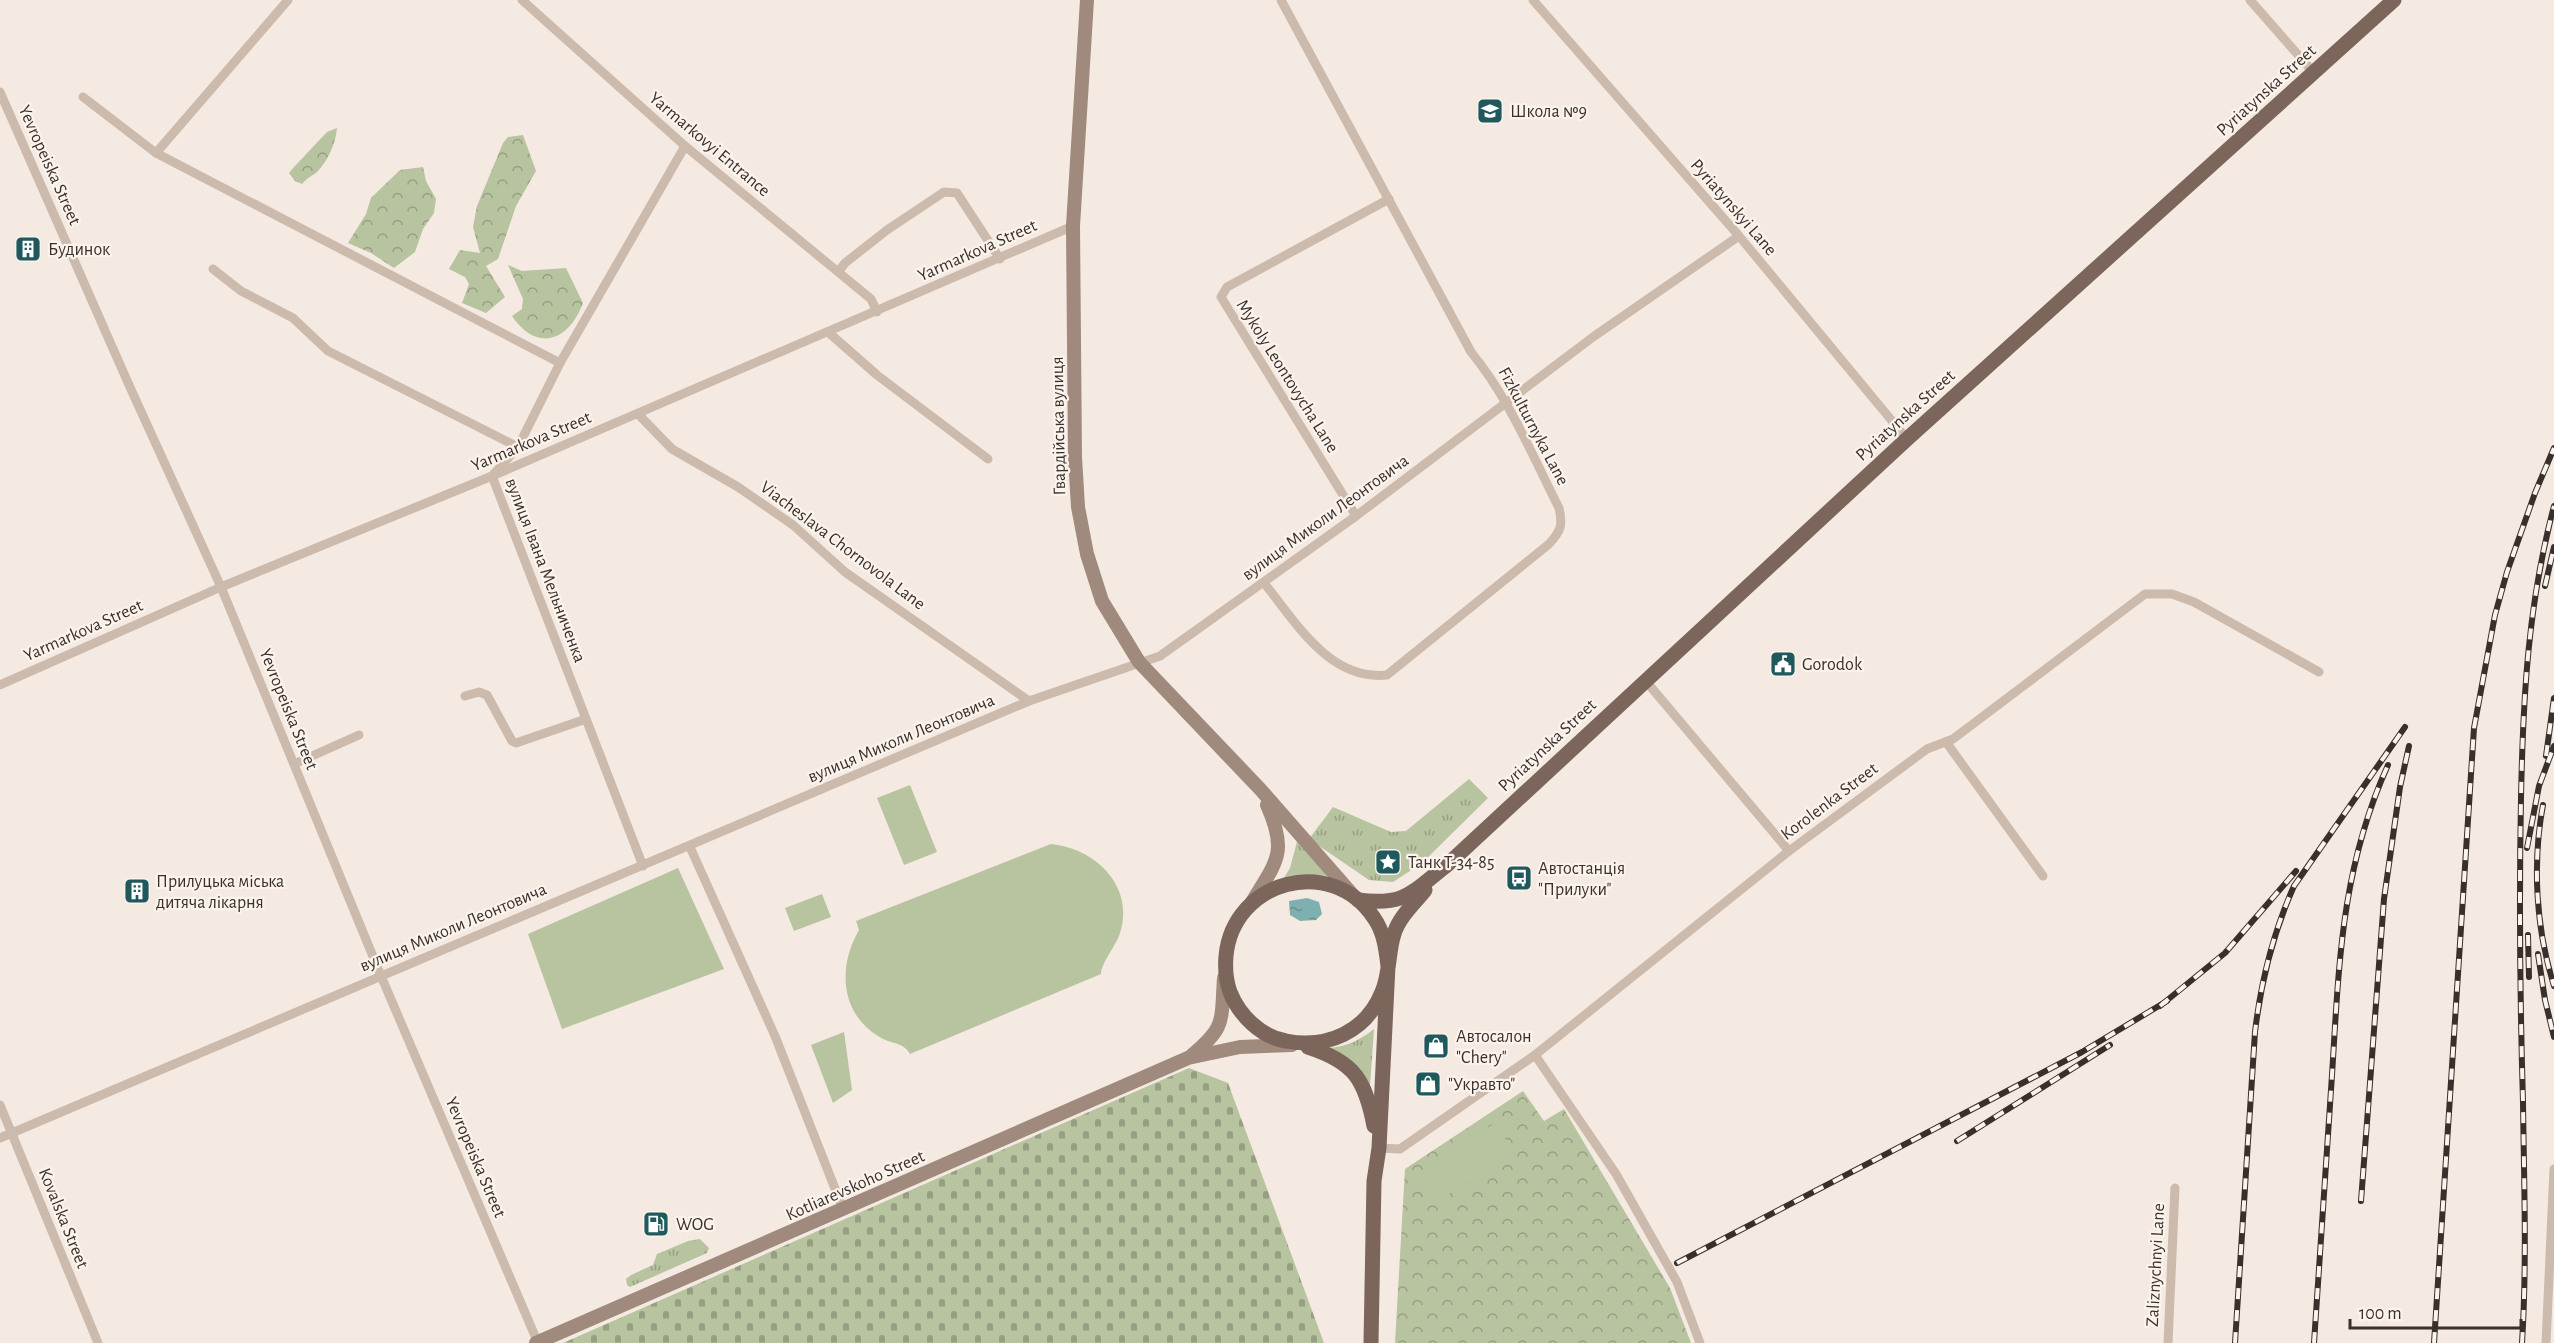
<svg xmlns="http://www.w3.org/2000/svg" width="2554" height="1343" viewBox="0 0 2554 1343" font-family="'Alegreya Sans',sans-serif">
  <style>
    .grass { fill: url(#grass-tufts) }
    .forest { fill: url(#forest-crowns) }
    .cemetery { fill: url(#cemetery-stones) }
    .garden { fill: #b8c3a0 }
    .water { fill: url(#water-ripples) }
    .lines { fill: none; stroke-linecap: round; stroke-linejoin: round }
    .minor { stroke: #ccbaac; stroke-width: 9 }
    .secondary { stroke: #a0897d; stroke-width: 14 }
    .primary { stroke: #7c665c; stroke-width: 15 }
    .rail-casing { stroke: #3a302b; stroke-width: 6 }
    .rail { stroke: #fbf4ed; stroke-width: 4; stroke-dasharray: 11; stroke-linecap: butt }
    .labels { text-anchor: middle; stroke-width: 4.5; stroke-linejoin: round; paint-order: stroke }
    .street-label { font-size: 18px; fill: #3a302b; stroke: #fbf4ed }
    .poi-label { font-size: 18px; fill: #3a302b; stroke: #fbf4ed; text-anchor: start }
  </style>
  <defs>
    <pattern id="grass-tufts" width="24" height="20" patternUnits="userSpaceOnUse" patternTransform="scale(1.5)"><rect width="24" height="20" fill="#b8c3a0"/><path d="M3 7l-1-3M5 7V3M7 7l1-3M15 17l-1-3M17 17v-4M19 17l1-3" fill="none" stroke="#979f83"/></pattern>
    <pattern id="forest-crowns" width="20" height="18" patternUnits="userSpaceOnUse" patternTransform="scale(1.5)"><rect width="20" height="18" fill="#b8c3a0"/><path d="M2 6a3 3 0 1 1 6 0M12 15a3 3 0 1 1 6 0" fill="none" stroke="#979f83"/></pattern>
    <pattern id="cemetery-stones" width="16" height="16" patternUnits="userSpaceOnUse" patternTransform="scale(1.5)"><rect width="16" height="16" fill="#b8c3a0"/><path d="M2 7V4a2 2 0 0 1 4 0v3zM10 15v-3a2 2 0 0 1 4 0v3z" fill="#979f83"/></pattern>
    <pattern id="water-ripples" width="26" height="14" patternUnits="userSpaceOnUse" patternTransform="scale(1.5)"><rect width="26" height="14" fill="#7fb0b1"/><path d="M2 4q2-2 4 0t4 0M15 11q2-2 4 0t4 0" fill="none" stroke="#699090"/></pattern>
  </defs>
  <rect width="100%" height="100%" fill="#f4eae1"/>
  <!-- grass -->
  <g class="grass">
    <polygon points="1469,779 1488,798 1422,863 1393,882 1369,880 1309,839 1333,807 1391,832 1406,831"/>
    <polygon points="1298,838 1331,876 1313,875 1282,881 1290,868"/>
    <path d="M 1374,1029 L 1370,1086 C 1358,1070 1349,1056 1330,1048 C 1348,1046 1360,1040 1374,1029 Z"/>
    <polygon points="700,1239 709,1248 707,1253 630,1287 627,1285 626,1279 631,1275 653,1265 657,1254 688,1241"/>
  </g>
  <!-- forest -->
  <g class="forest">
    <path d="M 337,128 C 336,142 328,161 317,172 C 312,176 307,178 302,184 L 295,181 L 289,173 L 294,167 L 327,132 Z"/>
    <polygon points="523,135 536,171 516,206 498,259 486,266 505,297 486,313 462,303 469,284 465,277 449,269 460,250 480,253 473,227 477,206 503,143 508,137"/>
    <polygon points="423,167 426,181 436,199 434,213 423,229 415,252 394,268 371,253 348,243 366,214 371,198 400,170"/>
    <path d="M 508,265 L 522,271 L 566,268 L 583,303 C 569,341 537,353 512,316 L 522,309 L 523,299 Z"/>
    <polygon points="1523,1091 1544,1121 1564,1109 1670,1288 1691,1343 1395,1343 1405,1169"/>
  </g>
  <!-- cemetery -->
  <polygon class="cemetery" points="1189,1068 1228,1083 1324,1343 563,1343"/>
  <!-- garden -->
  <g class="garden">
    <polygon points="910,785 937,852 904,865 877,798"/>
    <path d="M 1051,844 C 1095,848 1135,886 1120,933 C 1116,946 1101,963 1101,974 L 910,1054 C 904,1043 894,1044 883,1039 C 840,1016 837,968 859,930 L 856,921 Z"/>
    <polygon points="678,868 724,969 562,1029 528,934"/>
    <polygon points="822,894 831,917 794,931 785,908"/>
    <polygon points="844,1032 852,1090 833,1103 811,1045"/>
    <polygon points="1496,1122 1514,1155 1434,1203 1418,1175"/>
  </g>
  <!-- water -->
  <polygon class="water" points="1307,898 1319,902 1322,914 1316,920 1300,921 1290,915 1289,901"/>
  <g class="lines">
    <!-- minor -->
    <g class="minor">
      <polyline points="522,0 685,146 871,299 877,312"/>
      <polyline points="1533,0 1739,236 1907,439"/>
      <polyline points="2250,0 2314,73"/>
      <polyline points="0,92 129,385 221,587 381,976 538,1343"/>
      <polyline points="83,97 156,153 560,363"/>
      <polyline points="156,153 288,0"/>
      <polyline points="213,269 241,291 293,318 328,351 518,447"/>
      <polyline points="839,271 845,263 887,230 944,192 957,193 1000,259"/>
      <polyline points="828,332 877,375 988,459"/>
      <polyline points="638,414 672,449 738,487 793,525 845,572 1029,701"/>
      <polyline points="1356,516 1221,297 1227,287 1389,199"/>
      <path d="M 1264,583 C 1296,622 1329,681 1387,675 L 1549,544 C 1561,531 1563,525 1559,508 C 1532,455 1509,398 1471,352 L 1281,0"/>
      <polyline points="1645,680 1789,851"/>
      <polyline points="0,685 221,587 492,476 1073,226"/>
      <polyline points="465,696 479,692 487,695 512,741 516,743 586,719"/>
      <polyline points="1946,742 2043,876"/>
      <polyline points="294,764 359,735"/>
      <polyline points="690,847 775,1036 843,1209"/>
      <polyline points="643,866 492,476 518,447 560,363 685,146"/>
      <polyline points="1535,1055 1616,1174 1677,1282 1700,1343"/>
      <polyline points="0,1105 98,1343"/>
      <polyline points="0,1138 1029,701 1160,656 1356,516 1593,337 1739,236"/>
      <polyline points="1379,1148 1400,1149 1535,1055 1789,851 1927,749 1953,739 2145,594 2172,594 2194,602 2319,672"/>
      <polyline points="2168,1343 2175,1188"/>
      <polyline points="2546,1343 2554,1169"/>
    </g>
    <!-- secondary -->
    <g class="secondary">
      <polyline points="1087,0 1073,226 1075,457 1078,507 1087,554 1102,601 1139,662 1260,789 1352,894"/>
      <path d="M 1252,902 C 1277,861 1288,852 1267,805"/>
      <path d="M 1190,1057 C 1226,1027 1221,1023 1224,978"/>
      <polyline points="536,1343 1188,1058 1240,1047 1292,1045"/>
    </g>
    <!-- primary -->
    <g class="primary">
      <path d="M 1358,900 C 1405,906 1411,893 1447,865 L 1907,439 L 2394,0"/>
      <path d="M 1308,1047 C 1354,1062 1365,1079 1374,1126"/>
      <path d="M 1371,1343 L 1374,1181 L 1379,1148 L 1388,966 C 1386,949 1384,932 1374,918 C 1332,854 1233,880 1226,956 C 1225,968 1226,981 1230,992 C 1239,1015 1261,1037 1286,1041 C 1327,1049 1366,1032 1382,992 C 1390,974 1388,952 1394,934 C 1399,917 1414,904 1425,890"/>
    </g>
    <defs>
      <g id="rail">
        <polyline points="2545,586 2554,547"/>
        <polyline points="2546,756 2554,698"/>
        <path d="M 2543,805 C 2532,864 2536,929 2554,986"/>
        <polyline points="2527,848 2539,786 2554,746"/>
        <polyline points="2528,935 2529,977"/>
        <polyline points="2538,954 2545,1000 2554,1037"/>
        <polyline points="2160,1006 2225,953 2296,871"/>
        <polyline points="1957,1141 2110,1045"/>
        <polyline points="2361,1201 2384,899 2400,787 2409,746"/>
        <polyline points="1677,1263 2082,1052 2167,1001"/>
        <path d="M 2235,1343 L 2255,1032 C 2261,981 2273,933 2294,886 L 2405,727"/>
        <path d="M 2314,1343 C 2320,1254 2326,1165 2332,1075 C 2339,964 2341,869 2388,765"/>
        <polyline points="2434,1343 2474,728 2495,615 2507,572 2535,493 2554,448"/>
        <path d="M 2522,1343 C 2527,1263 2524,1183 2523,1102 C 2520,1001 2519,900 2521,798 C 2523,697 2528,604 2554,506"/>
      </g>
    </defs>
    <!-- rail casing -->
    <use href="#rail" class="rail-casing"/>
    <!-- rail -->
    <use href="#rail" class="rail"/>
  </g>
  <!-- icons -->
  <defs>
    <symbol id="school-square" viewBox="-11 -11 22 22"><rect x="-9" y="-9" width="18" height="18" rx="4" fill="#1f595d" stroke="#fbf4ed"/><path d="M0-5L7-2L0 1L-7-2ZM-4 1L0 2.5L4 1V4Q0 6-4 4Z" fill="#fff"/></symbol>
    <symbol id="building-square" viewBox="-11 -11 22 22"><rect x="-9" y="-9" width="18" height="18" rx="4" fill="#1f595d" stroke="#fbf4ed"/><path d="M-4-6H4V6H1V3H-1V6H-4ZM-2.5-4.3h1.7v1.8h-1.7ZM.8-4.3h1.7v1.8H.8ZM-2.5-1h1.7V.8h-1.7ZM.8-1h1.7V.8H.8Z" fill="#fff"/></symbol>
    <symbol id="civic-square" viewBox="-11 -11 22 22"><rect x="-9" y="-9" width="18" height="18" rx="4" fill="#1f595d" stroke="#fbf4ed"/><path d="M-.6-6.5H3V-4.5H.6V-3L4-1V1h2V6H-6V1h2V-1L-.6-3ZM-1.2 2.5V6h2.4V2.5Z" fill="#fff"/></symbol>
    <symbol id="sight-square" viewBox="-11 -11 22 22"><rect x="-9" y="-9" width="18" height="18" rx="4" fill="#1f595d" stroke="#fbf4ed"/><path d="M0-6L1.8-2.2L6-1.7L2.9 1.2L3.7 5.4L0 3.3L-3.7 5.4L-2.9 1.2L-6-1.7L-1.8-2.2Z" fill="#fff"/></symbol>
    <symbol id="bus-square" viewBox="-11 -11 22 22"><rect x="-9" y="-9" width="18" height="18" rx="4" fill="#1f595d" stroke="#fbf4ed"/><path d="M-5-6H5V4H4V6H2V4H-2V6H-4V4H-5ZM-3.5-4V0h7V-4ZM-3.5 1.2v1.5H-2V1.2ZM2 1.2v1.5H3.5V1.2Z" fill="#fff"/></symbol>
    <symbol id="shop-square" viewBox="-11 -11 22 22"><rect x="-9" y="-9" width="18" height="18" rx="4" fill="#1f595d" stroke="#fbf4ed"/><path d="M-5-2.5h2.3a2.7 3.5 0 0 1 5.4 0H5L5.5 6h-11ZM-1.5-2.5h3a1.5 2.3 0 0 0-3 0Z" fill="#fff"/></symbol>
    <symbol id="fuel-square" viewBox="-11 -11 22 22"><rect x="-9" y="-9" width="18" height="18" rx="4" fill="#1f595d" stroke="#fbf4ed"/><path d="M-5.5-6h7V0h2V4h1.3V-2.5L3-4.5l.8-.8L6-3V5H2.5V1h-1V6h-7ZM-4.2-4.7v3.2H.2V-4.7Z" fill="#fff"/></symbol>
  </defs>
  <g fill-rule="evenodd">
    <use href="#school-square" x="1475" y="96" width="30" height="30"/>
    <use href="#building-square" x="13" y="234" width="30" height="30"/>
    <use href="#civic-square" x="1768" y="649" width="30" height="30"/>
    <use href="#sight-square" x="1373" y="847" width="30" height="30"/>
    <use href="#bus-square" x="1504" y="863" width="30" height="30"/>
    <use href="#building-square" x="122" y="876" width="30" height="30"/>
    <use href="#shop-square" x="1421" y="1031" width="30" height="30"/>
    <use href="#shop-square" x="1413" y="1069" width="30" height="30"/>
    <use href="#fuel-square" x="641" y="1209" width="30" height="30"/>
  </g>
  <g class="labels">
    <!-- street labels -->
    <g class="street-label">
      <text transform="translate(2266 90) rotate(-42)" y="6">Pyriatynska Street</text>
      <text transform="translate(710 144) rotate(40)" y="6">Yarmarkovyi Entrance</text>
      <text transform="translate(50 165) rotate(66)" y="6">Yevropeiska Street</text>
      <text transform="translate(1734 207) rotate(49)" y="6">Pyriatynskyi Lane</text>
      <text transform="translate(977 250) rotate(-24)" y="6">Yarmarkova Street</text>
      <text transform="translate(1288 376) rotate(58)" y="6">Mykoly Leontovycha Lane</text>
      <text transform="translate(1905 415) rotate(-42)" y="6">Pyriatynska Street</text>
      <text transform="translate(1058 426) rotate(-91)" y="6">Гвардійська вулиця</text>
      <text transform="translate(1534 426) rotate(62)" y="6">Fizkulturnyka Lane</text>
      <text transform="translate(531 441) rotate(-23)" y="6">Yarmarkova Street</text>
      <text transform="translate(1325 517) rotate(-36)" y="6">вулиця Миколи Леонтовича</text>
      <text transform="translate(843 545) rotate(37)" y="6">Viacheslava Chornovola Lane</text>
      <text transform="translate(546 570) rotate(69)" y="6">вулиця Івана Мельниченка</text>
      <text transform="translate(83 630) rotate(-24)" y="6">Yarmarkova Street</text>
      <text transform="translate(289 709) rotate(68)" y="6">Yevropeiska Street</text>
      <text transform="translate(901 738) rotate(-23)" y="6">вулиця Миколи Леонтовича</text>
      <text transform="translate(1547 745) rotate(-43)" y="6">Pyriatynska Street</text>
      <text transform="translate(1829 801) rotate(-37)" y="6">Korolenka Street</text>
      <text transform="translate(453 927) rotate(-23)" y="6">вулиця Миколи Леонтовича</text>
      <text transform="translate(476 1157) rotate(67)" y="6">Yevropeiska Street</text>
      <text transform="translate(855 1185) rotate(-24)" y="6">Kotliarevskoho Street</text>
      <text transform="translate(64 1218) rotate(68)" y="6">Kovalska Street</text>
      <text transform="translate(2155 1265) rotate(-87)" y="6">Zaliznychnyi Lane</text>
    </g>
    <!-- poi labels -->
    <g class="poi-label">
      <text x="1510" y="117">Школа №9</text>
      <text x="48" y="255">Будинок</text>
      <text x="1802" y="670">Gorodok</text>
      <text x="1408" y="868">Танк Т-34-85</text>
      <text x="1538" y="874">Автостанція<tspan x="1538" dy="21">"Прилуки"</tspan></text>
      <text x="156" y="887">Прилуцька міська<tspan x="156" dy="21">дитяча лікарня</tspan></text>
      <text x="1456" y="1042">Автосалон<tspan x="1456" dy="21">"Chery"</tspan></text>
      <text x="1448" y="1090">"Укравто"</text>
      <text x="676" y="1230">WOG</text>
    </g>
  </g>
  <!-- scale -->
  <path d="M2350 1319v9h171v-9" fill="none" stroke="#3a302b" stroke-width="3"/>
  <text x="2359" y="1319" font-size="18" fill="#3a302b" stroke="#fbf4ed" stroke-width="4.5" paint-order="stroke">100 m</text>
</svg>
